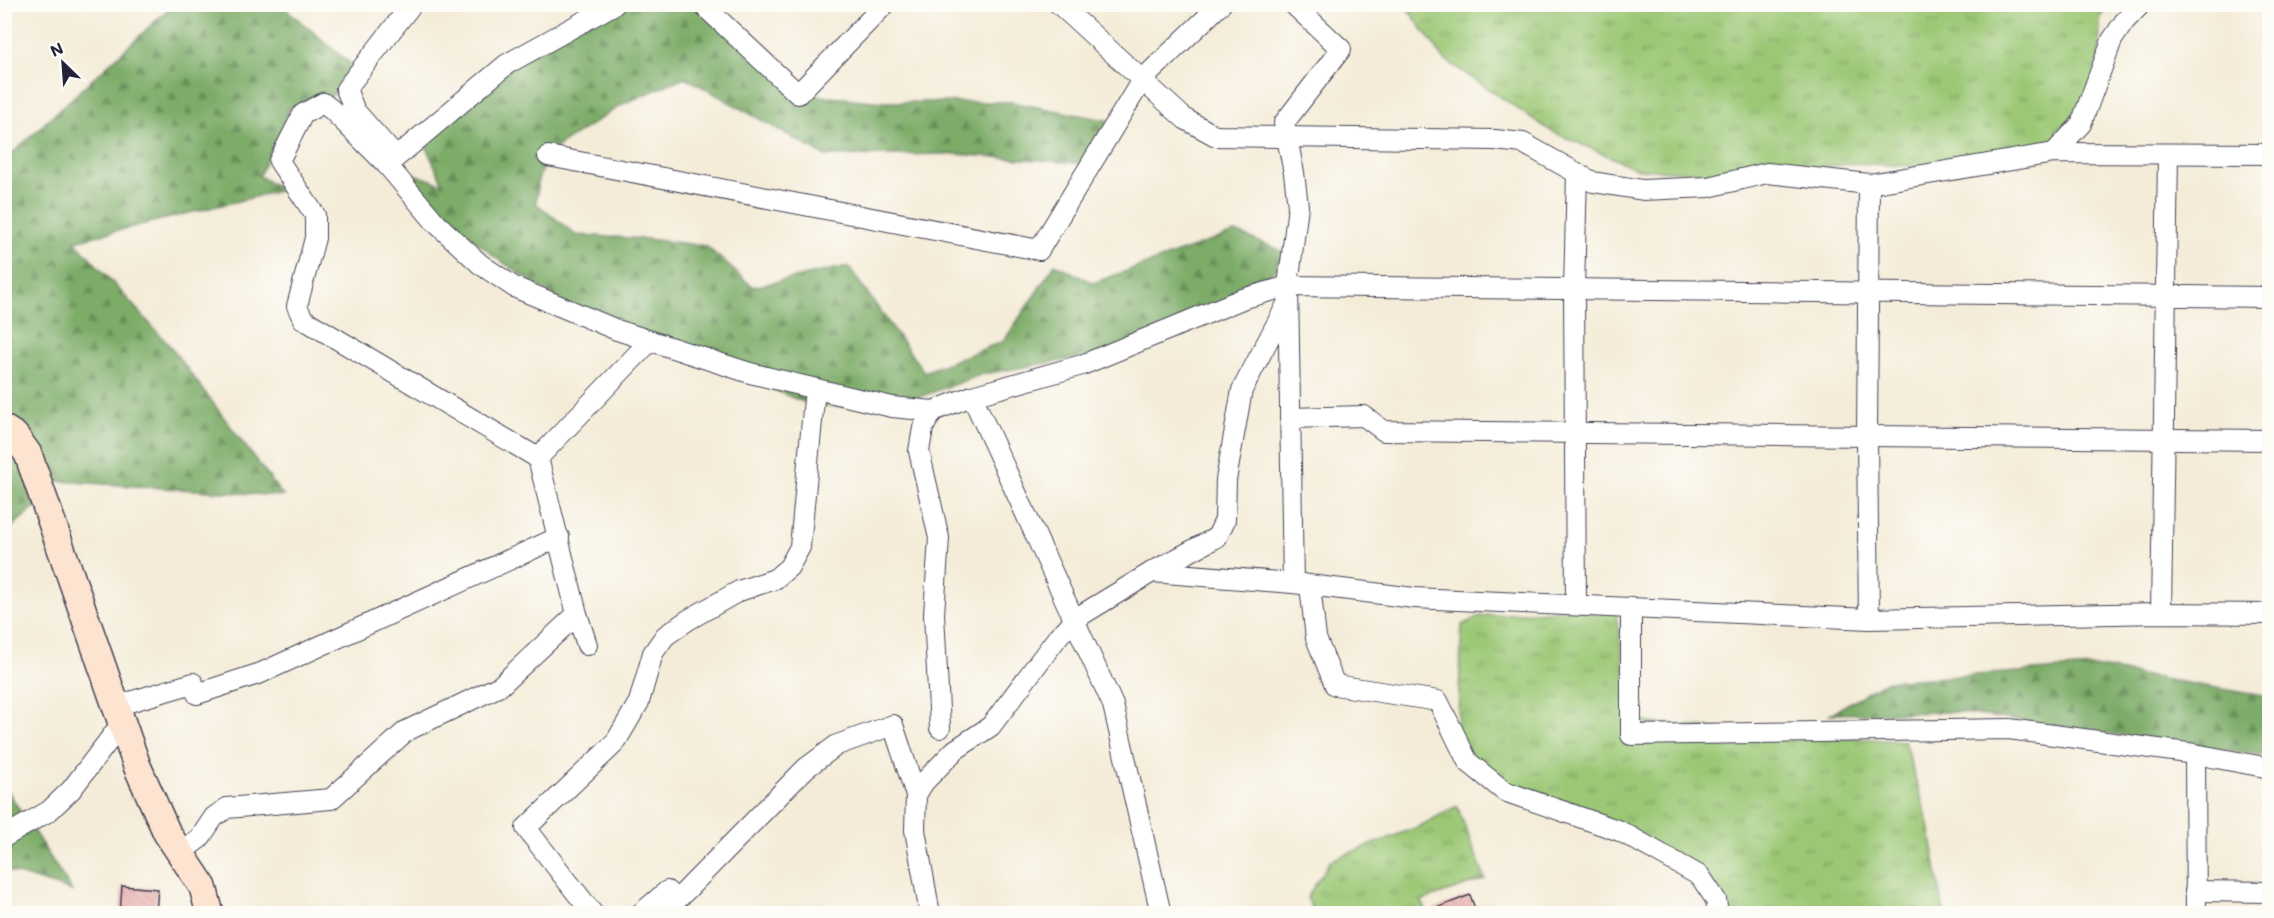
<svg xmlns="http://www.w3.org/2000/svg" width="2274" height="918" viewBox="0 0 2274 918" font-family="Mali,sans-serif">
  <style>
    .grass { fill: url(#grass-tufts); stroke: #5f7558; stroke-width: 1.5 }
    .forest { fill: url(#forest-firs); stroke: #506751; stroke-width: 1.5 }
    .building { fill: url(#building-back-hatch) }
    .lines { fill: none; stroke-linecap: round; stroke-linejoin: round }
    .street-casing { stroke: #424053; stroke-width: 22 }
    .secondary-casing { stroke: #424053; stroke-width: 30 }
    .street { stroke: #fff; stroke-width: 20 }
    .secondary { stroke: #fde4d1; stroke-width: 27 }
  </style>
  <defs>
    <pattern id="grass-tufts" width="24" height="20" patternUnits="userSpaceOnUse" patternTransform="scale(1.5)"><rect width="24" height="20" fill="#9cc876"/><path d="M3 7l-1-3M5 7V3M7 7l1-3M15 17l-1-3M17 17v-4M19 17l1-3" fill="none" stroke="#7fa262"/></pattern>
    <pattern id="forest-firs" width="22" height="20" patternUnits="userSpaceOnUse" patternTransform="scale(1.5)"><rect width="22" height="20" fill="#7dac67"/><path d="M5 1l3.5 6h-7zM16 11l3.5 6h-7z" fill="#668c56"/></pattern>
    <pattern id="building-back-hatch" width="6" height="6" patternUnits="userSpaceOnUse" patternTransform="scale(1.5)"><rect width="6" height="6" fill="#e8a9a7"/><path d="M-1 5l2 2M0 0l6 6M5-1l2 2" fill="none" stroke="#c79191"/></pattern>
  </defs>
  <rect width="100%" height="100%" fill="#fdfcf7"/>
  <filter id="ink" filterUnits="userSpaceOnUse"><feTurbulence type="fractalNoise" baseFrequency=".0167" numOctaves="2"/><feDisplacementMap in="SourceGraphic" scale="12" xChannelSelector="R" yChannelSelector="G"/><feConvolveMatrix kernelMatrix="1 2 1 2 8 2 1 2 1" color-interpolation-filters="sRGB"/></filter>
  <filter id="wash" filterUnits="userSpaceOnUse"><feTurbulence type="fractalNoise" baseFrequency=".008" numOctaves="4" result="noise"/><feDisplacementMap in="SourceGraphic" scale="24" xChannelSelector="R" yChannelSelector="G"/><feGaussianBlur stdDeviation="1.35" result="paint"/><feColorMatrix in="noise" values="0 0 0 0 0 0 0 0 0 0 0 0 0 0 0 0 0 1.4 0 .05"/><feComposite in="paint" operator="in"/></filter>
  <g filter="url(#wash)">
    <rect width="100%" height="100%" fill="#f4ecd8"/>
    <!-- grass -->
    <g class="grass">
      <polygon points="1405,5 2110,5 2100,17 2099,74 2081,124 2036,156 1956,169 1857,163 1754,176 1638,169 1551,131 1444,59"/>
      <polygon points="1615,606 1632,721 1751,732 1904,741 1929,825 1944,913 1718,913 1700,876 1504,791 1457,739 1462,625 1480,616"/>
      <polygon points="1457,806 1485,879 1421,901 1426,913 1314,913 1307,897 1331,860 1418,827"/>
    </g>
    <!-- forest -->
    <g class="forest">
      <polygon points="173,5 281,5 360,72 323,103 290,108 259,176 283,190 75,241 170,346 283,496 44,480 45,498 5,533 5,160"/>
      <polygon points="615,5 702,5 798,94 885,102 1011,102 1116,122 1091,164 954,154 825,156 685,77 623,104 559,145 539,176 536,203 576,235 647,239 706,246 753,287 848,266 924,372 1004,341 1055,264 1093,283 1236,232 1292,255 1242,299 1114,352 983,374 892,407 813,406 671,348 585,317 495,257 387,165 443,184 421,136 525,54"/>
      <polygon points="2093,667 2269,697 2269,756 1957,712 1830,714 1887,681"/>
      <polygon points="5,787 72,891 5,870"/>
    </g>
    <g id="blocks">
      <!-- building -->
      <g class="building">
        <polygon points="122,886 158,889 156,914 120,914"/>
        <polygon points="1470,895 1477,914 1426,914 1426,912"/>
      </g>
    </g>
  </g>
  <g filter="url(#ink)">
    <use href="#blocks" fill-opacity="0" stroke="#424053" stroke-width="1.5"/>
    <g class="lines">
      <defs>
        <g id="street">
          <polyline points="702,4 798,94 885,4"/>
          <polyline points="1059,4 1185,119 1216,136 1495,140 1523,143 1593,182 1643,190 1708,187 1767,173 1869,184 2054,153 2270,154"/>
          <polyline points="2054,153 2081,124 2112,40 2124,22 2141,4"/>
          <polyline points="394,155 355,111 346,89 412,4"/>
          <polyline points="548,156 1039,250 1142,80 1221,4"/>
          <polyline points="387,165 507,64 615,4"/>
          <polyline points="1869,184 1867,436 1869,619"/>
          <polyline points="972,396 1113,705 1161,914"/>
          <polyline points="933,411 923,428 919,451 939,538 934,614 940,728"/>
          <polyline points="1290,418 1364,416 1384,431 2270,440"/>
          <polyline points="538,458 303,319 297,306 315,238 315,215 279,161 303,114 323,103 332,110 387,165 436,223 480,264 514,287 617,330 750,373 892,407 933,411 972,396 1082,365 1242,299 1288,286 2270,297"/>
          <polyline points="1152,572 1217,537 1225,520 1226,480 1242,390 1287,304"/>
          <polyline points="1293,583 1288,286 1298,206 1294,173 1284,123 1341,49 1293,4"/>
          <polyline points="1310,586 1316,638 1335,685 1438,701 1468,762 1504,791 1620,831 1700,876 1716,900 1718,914"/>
          <polyline points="1576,604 1574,289 1577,173"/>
          <polyline points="1631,607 1631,735 2009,729 2195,754 2270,768"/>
          <polyline points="2161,613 2168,154"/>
          <polyline points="587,645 577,614 538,458 650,341"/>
          <polyline points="116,706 193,683 197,694 261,673 559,537"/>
          <polyline points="2195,754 2196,914"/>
          <polyline points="4,837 49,811 71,790 122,723"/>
          <polyline points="181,852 200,838 214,817 227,808 331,799 406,731 500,686 577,614"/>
          <polyline points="2195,891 2270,892"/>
          <polyline points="593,914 526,828 615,743 639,702 653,653 665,636 688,620 739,591 775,579 789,567 800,547 815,389"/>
          <polyline points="640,914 667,891 676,901"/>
          <polyline points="663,914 806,768 837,745 893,725 916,795"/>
          <polyline points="930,914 915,830 916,795 924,782 955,750 991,726 1060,634 1083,614 1152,572 1293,583 1414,598 1869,619 2161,613 2270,614"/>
        </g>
        <polyline id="secondary" points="4,429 15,436 28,454 137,766 167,833 203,887 210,914"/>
      </defs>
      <!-- street casing -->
      <use href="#street" class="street-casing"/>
      <!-- secondary casing -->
      <use href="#secondary" class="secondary-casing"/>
      <!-- street -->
      <use href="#street" class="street"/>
      <!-- secondary -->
      <use href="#secondary" class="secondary"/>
    </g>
  </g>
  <!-- margin -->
  <rect width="2274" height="918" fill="none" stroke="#fdfcf7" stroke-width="24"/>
  <!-- north arrow -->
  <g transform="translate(63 63) rotate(335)" stroke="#fdfcf7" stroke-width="4.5" paint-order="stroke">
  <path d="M0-4.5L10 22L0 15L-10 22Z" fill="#22223b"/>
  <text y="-9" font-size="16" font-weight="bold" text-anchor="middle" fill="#22223b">N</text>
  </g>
</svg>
